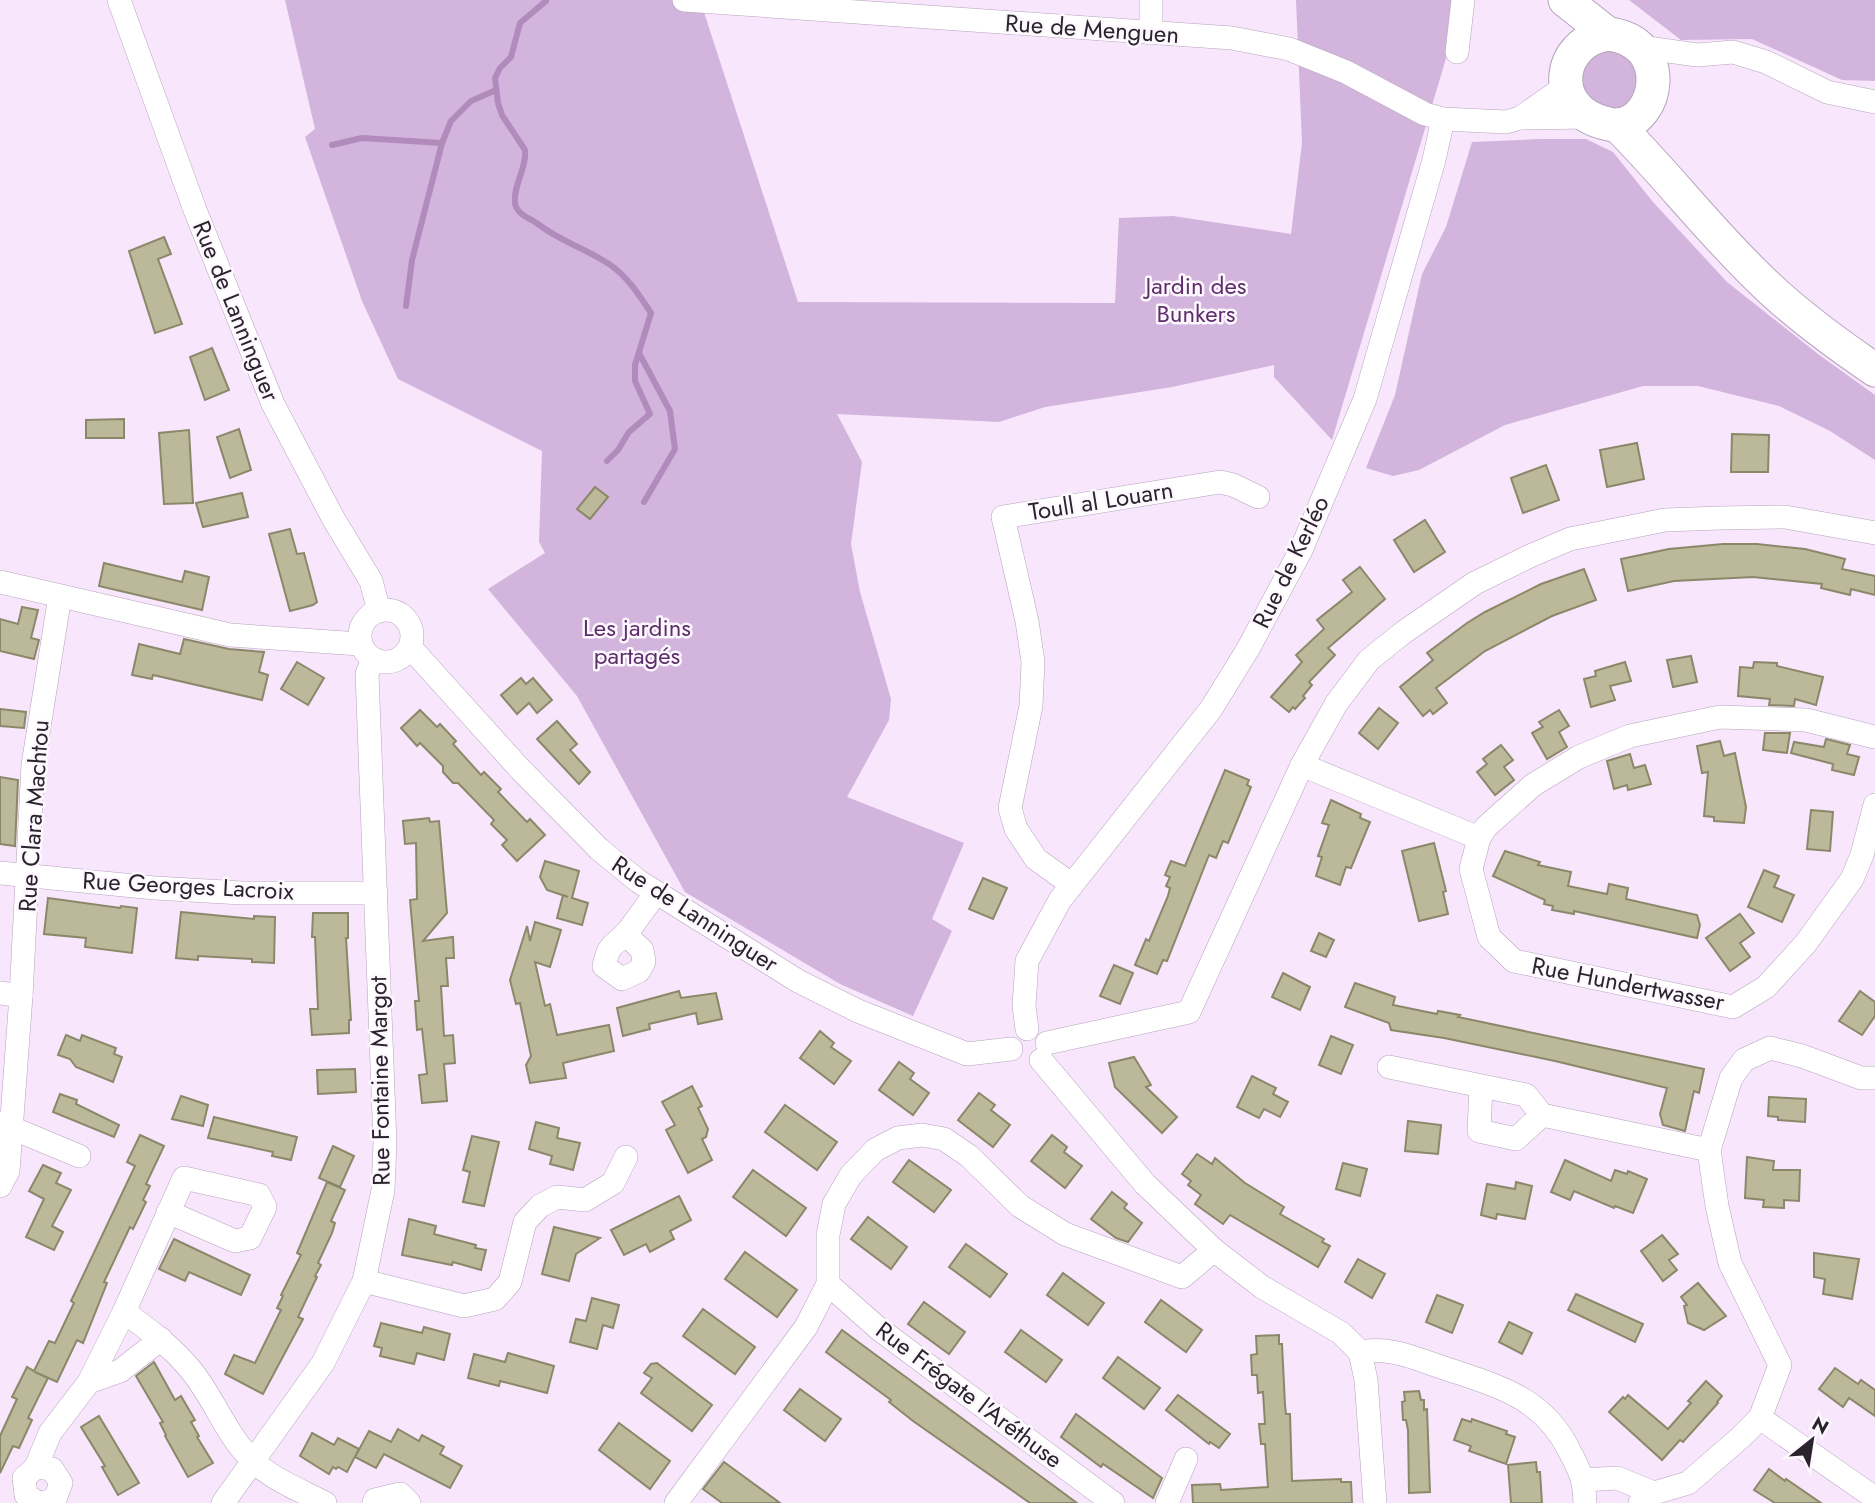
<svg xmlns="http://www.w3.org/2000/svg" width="1875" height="1503" viewBox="0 0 1875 1503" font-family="Jost,sans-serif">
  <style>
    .green { fill: #d2b4dc }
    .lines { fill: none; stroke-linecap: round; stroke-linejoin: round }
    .stream { stroke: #b08bbc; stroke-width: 6 }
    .building { fill: #bcb99a; stroke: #8b886a; stroke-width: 2 }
    .street-casing { stroke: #b7a3bd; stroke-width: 24 }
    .secondary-casing { stroke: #b7a3bd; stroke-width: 35 }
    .street { stroke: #fff; stroke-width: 23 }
    .secondary { stroke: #fff; stroke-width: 33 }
    .labels { text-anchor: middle; stroke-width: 5; stroke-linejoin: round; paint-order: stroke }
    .street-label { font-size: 24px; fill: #2a232d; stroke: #fdf8fe }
    .park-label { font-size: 24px; fill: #5d2e6b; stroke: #fdf8fe }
  </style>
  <rect width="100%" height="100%" fill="#f7e6fc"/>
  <!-- green -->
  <g class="green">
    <polygon points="285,0 700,0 798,302 1115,303 1119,218 1173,216 1291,234 1302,143 1296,0 1453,0 1447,55 1332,440 1274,377 1274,365 1172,387 1045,407 999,422 837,414 862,462 851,544 860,592 891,699 889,720 847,797 964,843 932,919 952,931 913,1016 840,984 685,892 577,696 488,589 545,553 539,542 542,451 398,379 362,301 305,137 315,129"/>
    <polygon points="1629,0 1875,0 1875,81 1842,80 1752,39 1681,40"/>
    <path d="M 1612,48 L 1637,63 L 1638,93 C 1623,109 1618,110 1596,107 L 1580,85 L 1586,60 Z"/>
    <polygon points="1541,139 1586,139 1613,152 1653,202 1727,282 1818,354 1875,395 1875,460 1830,431 1779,406 1698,386 1643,386 1505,425 1419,470 1393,476 1366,468 1395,395 1422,274 1446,227 1472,142"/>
  </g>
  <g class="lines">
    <!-- stream -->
    <g class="stream">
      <path d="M 546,1 L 520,23 L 511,57 L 500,68 L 495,78 L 498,103 L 502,115 L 525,150 C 527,168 513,185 515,203 C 516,214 530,218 538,224 C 560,241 586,249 609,264 C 627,276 640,296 651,313 L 635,365 L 635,381 L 650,414 L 629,432 L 618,450 L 607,461"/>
      <polyline points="332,145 362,138 442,143"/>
      <polyline points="406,306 412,260 442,143 451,121 471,101 496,90"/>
      <polyline points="639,353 670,411 675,449 644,502"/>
    </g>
  </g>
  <!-- building -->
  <g class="building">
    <polygon points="164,237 171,254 158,259 182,324 155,333 129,251"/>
    <polygon points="212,348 229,390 205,400 190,357"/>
    <polygon points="124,419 124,438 86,438 86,420"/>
    <polygon points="239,429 251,470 230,478 217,437"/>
    <polygon points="189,430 193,503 164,504 159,433"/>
    <polygon points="1732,434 1769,435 1768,472 1731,472"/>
    <polygon points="1637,443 1644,479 1607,487 1600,450"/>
    <polygon points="1546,465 1559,500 1523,513 1511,478"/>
    <polygon points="595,487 608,497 590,519 577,509"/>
    <polygon points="242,493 248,517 203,527 196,503"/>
    <polygon points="1425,520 1445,552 1414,572 1394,540"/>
    <polygon points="290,529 297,554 304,553 317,602 313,605 290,611 269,534"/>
    <polygon points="1723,544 1757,544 1805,549 1845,559 1842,569 1875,576 1875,595 1851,589 1850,595 1821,588 1822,584 1753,577 1674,581 1628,591 1621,559 1669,549"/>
    <polygon points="104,563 182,582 185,571 209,577 202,610 99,586"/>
    <polygon points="1360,567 1385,599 1328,648 1335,655 1309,682 1312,685 1303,696 1305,698 1295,709 1293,707 1289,712 1271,697 1302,662 1296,655 1324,629 1317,620 1352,592 1343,580"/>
    <polygon points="1584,569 1596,600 1552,616 1485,651 1436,688 1447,703 1433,714 1430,710 1423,716 1400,687 1433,660 1427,653 1467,623 1485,612 1541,584"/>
    <polygon points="22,607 38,610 31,638 39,640 34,659 0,651 0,619 18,624"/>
    <polygon points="184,639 229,649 264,652 259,672 268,675 262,700 153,675 152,679 132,675 139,644 180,654"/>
    <polygon points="1691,656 1697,682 1673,687 1667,660"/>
    <polygon points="297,662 324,678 308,705 281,689"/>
    <polygon points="1625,662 1631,681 1610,686 1615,700 1591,707 1584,679 1596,676 1595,671"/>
    <polygon points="1754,662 1777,663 1777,666 1823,677 1816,705 1795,699 1794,706 1769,705 1770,699 1738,696 1740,667 1753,668"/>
    <polygon points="521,678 526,684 533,678 552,700 537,713 529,703 517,714 501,695"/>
    <polygon points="1379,708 1398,723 1378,749 1359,733"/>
    <polygon points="0,709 26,712 24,728 0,726"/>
    <polygon points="420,710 437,727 440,724 456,741 453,744 481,775 484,772 501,789 498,792 527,822 530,819 545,835 517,861 502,845 507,840 491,824 494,820 458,783 453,783 443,772 443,766 420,743 417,746 401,728"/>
    <polygon points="1559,710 1569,726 1559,732 1567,747 1547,759 1532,733 1543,727 1539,722"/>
    <polygon points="557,721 577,744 570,750 590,772 579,784 537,739"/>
    <polygon points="1765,733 1790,733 1787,753 1763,750"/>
    <polygon points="1826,739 1850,745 1847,754 1859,757 1854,775 1832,770 1833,764 1791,753 1794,742 1824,747"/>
    <polygon points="1720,741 1724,756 1735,753 1746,807 1744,823 1714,821 1714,817 1704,816 1708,772 1702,773 1697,746"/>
    <polygon points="1501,745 1513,760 1504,767 1514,780 1495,795 1477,772 1487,764 1483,759"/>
    <polygon points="1630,754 1634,768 1645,765 1651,784 1628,790 1627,785 1614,789 1607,761"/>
    <polygon points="1225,770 1249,780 1247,785 1251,787 1228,843 1223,841 1216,858 1209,855 1167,961 1163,960 1157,974 1135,965 1146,939 1149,941 1168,896 1170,888 1166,886 1170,877 1165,875 1171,861 1185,866"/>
    <polygon points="0,777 18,780 15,846 0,844"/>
    <polygon points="1331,800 1361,814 1360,818 1370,822 1351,868 1346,867 1340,885 1316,876 1322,857 1318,856 1329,825 1322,823"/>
    <polygon points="1811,810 1833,812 1830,851 1807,849"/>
    <polygon points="429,818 430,822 439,821 447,913 423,941 453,937 454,958 446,958 448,986 441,986 444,1036 453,1035 455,1063 444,1064 447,1101 422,1103 419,1075 427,1074 422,1029 417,1030 415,1001 419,1001 410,900 417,899 416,843 405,844 403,821"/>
    <polygon points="1434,843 1446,891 1443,892 1448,914 1419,921 1402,851"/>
    <polygon points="1505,851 1540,862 1538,865 1571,872 1568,886 1607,894 1609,884 1628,888 1626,899 1697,915 1700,925 1697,938 1574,911 1574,914 1552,910 1553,906 1544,904 1545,900 1493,876"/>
    <polygon points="545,861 579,871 572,898 588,903 582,925 557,918 563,895 568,897 547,890 540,877"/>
    <polygon points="1764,870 1779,876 1774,887 1794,895 1782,922 1748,907"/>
    <polygon points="983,878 1007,888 993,919 969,909"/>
    <polygon points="48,898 120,908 121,906 137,908 132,953 85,947 86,938 44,934"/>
    <polygon points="181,912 254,919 254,916 275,917 274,963 252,962 252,959 198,956 198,960 176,958"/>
    <polygon points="313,913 348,913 348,938 346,938 351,1020 349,1020 349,1033 312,1035 310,1009 318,1009 315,937 312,937"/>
    <polygon points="1740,914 1754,933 1740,943 1750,957 1730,971 1706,938"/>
    <polygon points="535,922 561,930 550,967 535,962 545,1006 550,1004 557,1035 609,1025 614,1051 563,1063 566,1078 530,1083 526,1065 531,1056 520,1003 516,1004 510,980 527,926 530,941"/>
    <polygon points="1319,933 1334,940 1326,957 1311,951"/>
    <polygon points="1114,965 1133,973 1120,1004 1100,996"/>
    <polygon points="1283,973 1310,987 1300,1010 1272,997"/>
    <polygon points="1355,983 1395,997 1393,1005 1437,1014 1438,1011 1460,1015 1458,1017 1704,1069 1699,1093 1694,1091 1685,1131 1663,1125 1660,1114 1667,1088 1555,1061 1444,1038 1391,1030 1389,1023 1345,1007"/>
    <polygon points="679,991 681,998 716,993 722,1019 698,1024 696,1013 649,1024 650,1029 623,1036 617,1008"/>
    <polygon points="1860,991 1875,1002 1875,1016 1862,1035 1839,1021"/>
    <polygon points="820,1031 834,1043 831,1047 851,1061 834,1084 800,1058"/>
    <polygon points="66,1035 80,1041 82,1035 116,1048 114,1054 122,1057 113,1082 76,1067 70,1059 58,1055"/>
    <polygon points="1331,1036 1353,1045 1341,1074 1319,1065"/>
    <polygon points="1134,1057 1151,1085 1146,1087 1177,1117 1162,1133 1115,1087 1109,1063"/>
    <polygon points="899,1062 914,1073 910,1079 929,1093 913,1115 879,1090"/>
    <polygon points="355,1069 356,1092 318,1094 317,1070"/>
    <polygon points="1252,1076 1276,1088 1273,1094 1288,1102 1280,1117 1264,1109 1259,1118 1237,1107"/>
    <polygon points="692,1086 702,1106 698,1108 708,1129 706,1137 702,1139 712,1160 688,1173 666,1130 675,1125 662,1102"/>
    <polygon points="979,1093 995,1105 991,1110 1010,1125 993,1147 958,1120"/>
    <polygon points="60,1094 77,1100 76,1104 119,1125 114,1137 53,1112"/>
    <polygon points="181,1096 208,1105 203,1126 172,1119"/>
    <polygon points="1769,1097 1806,1099 1805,1122 1778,1120 1778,1117 1768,1116"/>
    <polygon points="785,1105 837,1142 817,1170 765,1132"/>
    <polygon points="214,1117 297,1137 291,1160 272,1156 273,1152 208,1138"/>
    <polygon points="1408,1121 1441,1125 1438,1154 1405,1151"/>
    <polygon points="536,1122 559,1128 557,1138 580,1143 573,1170 550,1164 552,1156 529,1149"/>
    <polygon points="140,1135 164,1146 146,1184 150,1186 143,1200 146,1202 133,1229 130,1227 104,1282 107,1283 83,1343 77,1340 57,1382 35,1372 48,1378 28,1418 32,1420 19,1448 13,1446 0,1473 0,1436 17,1399 12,1397 27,1367 34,1371 49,1341 55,1343 74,1303 71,1301 135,1166 127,1162"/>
    <polygon points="1052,1135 1067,1147 1064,1152 1082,1166 1065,1188 1031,1161"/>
    <polygon points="472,1136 499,1142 484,1206 463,1202 470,1172 463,1170"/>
    <polygon points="333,1146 354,1156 340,1187 319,1178"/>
    <polygon points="1197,1154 1212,1164 1215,1158 1245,1183 1284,1207 1280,1214 1324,1239 1322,1242 1330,1246 1318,1267 1230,1215 1223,1224 1195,1204 1201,1195 1188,1185 1191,1181 1182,1174"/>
    <polygon points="1747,1157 1774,1161 1773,1170 1800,1170 1799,1201 1784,1200 1784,1208 1763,1207 1764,1200 1745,1198"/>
    <polygon points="909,1160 951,1190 934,1212 893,1182"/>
    <polygon points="1565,1160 1611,1181 1615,1170 1627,1174 1628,1171 1647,1179 1633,1213 1615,1206 1614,1208 1574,1191 1570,1200 1551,1192"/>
    <polygon points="1343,1163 1367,1169 1360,1196 1336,1189"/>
    <polygon points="43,1165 61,1173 56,1183 71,1190 52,1226 63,1232 54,1250 26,1237 44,1199 29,1191"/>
    <polygon points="753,1170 806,1208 786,1236 733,1197"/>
    <polygon points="327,1182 345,1190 331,1221 335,1223 332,1233 318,1263 321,1265 315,1276 317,1277 298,1317 303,1319 263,1394 225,1374 234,1355 255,1363 281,1310 277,1308 283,1296 281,1295 301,1255 297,1253"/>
    <polygon points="1516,1182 1532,1186 1525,1219 1497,1214 1496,1219 1481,1215 1487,1184 1515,1189"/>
    <polygon points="1112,1192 1127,1204 1124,1208 1142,1223 1128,1242 1116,1238 1091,1219"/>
    <polygon points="679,1196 691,1220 670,1231 674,1239 650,1252 646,1244 624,1255 611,1230"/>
    <polygon points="868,1217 907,1247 891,1269 851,1239"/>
    <polygon points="409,1219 436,1226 434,1234 476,1245 475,1248 486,1250 481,1270 453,1262 452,1265 402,1255"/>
    <polygon points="554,1227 600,1238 576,1254 569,1281 542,1274"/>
    <polygon points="1662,1235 1678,1254 1669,1260 1677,1270 1663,1281 1641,1251"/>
    <polygon points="174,1239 250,1275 241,1295 189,1272 185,1281 159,1269"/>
    <polygon points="966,1244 1007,1274 990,1297 949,1267"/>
    <polygon points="745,1252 797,1290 777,1317 725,1279"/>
    <polygon points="1814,1253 1859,1259 1852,1299 1823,1294 1825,1279 1814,1277"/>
    <polygon points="1358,1259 1385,1274 1372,1298 1345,1282"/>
    <polygon points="1063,1273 1104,1303 1088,1325 1047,1295"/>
    <polygon points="1698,1283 1726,1316 1704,1330 1688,1323 1684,1306 1687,1305 1681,1297"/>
    <polygon points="1576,1294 1643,1324 1635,1342 1568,1310"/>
    <polygon points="1437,1295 1463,1305 1452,1333 1426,1322"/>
    <polygon points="592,1298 619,1305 613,1328 603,1325 597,1349 570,1342 576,1319 586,1321"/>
    <polygon points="1161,1300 1202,1330 1186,1352 1145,1322"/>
    <polygon points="924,1302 965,1332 949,1354 908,1324"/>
    <polygon points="703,1309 755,1347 735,1374 683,1336"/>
    <polygon points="1509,1322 1532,1333 1522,1354 1499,1342"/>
    <polygon points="381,1323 422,1333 424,1327 450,1334 444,1360 417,1353 414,1364 380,1356 382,1348 374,1346"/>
    <polygon points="842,1330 884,1361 1077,1503 1030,1503 913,1421 889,1402 891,1400 826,1352"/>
    <polygon points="1021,1330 1062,1360 1046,1382 1005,1352"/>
    <polygon points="1279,1335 1279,1344 1282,1344 1285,1405 1286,1414 1290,1414 1292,1481 1341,1479 1341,1482 1351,1482 1352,1503 1193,1503 1192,1485 1220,1484 1221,1490 1268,1487 1265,1444 1261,1444 1259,1424 1265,1424 1263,1392 1258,1393 1257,1375 1252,1375 1251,1355 1257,1354 1256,1336"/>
    <polygon points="508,1353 554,1366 547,1393 500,1381 499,1386 468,1378 474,1354 505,1362"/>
    <polygon points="1118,1357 1160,1388 1144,1409 1103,1378"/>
    <polygon points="154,1362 175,1400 181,1396 195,1420 191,1422 199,1436 197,1437 213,1463 188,1477 165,1436 166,1435 160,1423 163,1422 136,1376"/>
    <polygon points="657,1363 712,1405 692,1431 641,1393 652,1378 644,1373 651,1364"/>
    <polygon points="1835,1368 1858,1384 1861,1380 1875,1390 1875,1416 1849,1398 1843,1407 1819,1389"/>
    <polygon points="1706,1381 1722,1396 1717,1402 1718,1403 1683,1442 1680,1440 1662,1460 1609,1412 1623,1397 1625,1399 1628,1395 1668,1429 1691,1403 1688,1401"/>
    <polygon points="800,1389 841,1419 825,1441 784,1410"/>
    <polygon points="1419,1391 1421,1400 1424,1400 1424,1410 1427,1409 1430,1492 1409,1493 1408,1430 1406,1420 1403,1420 1402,1402 1405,1401 1404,1392"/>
    <polygon points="1178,1395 1230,1434 1219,1448 1210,1442 1209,1444 1166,1410"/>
    <polygon points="1076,1414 1162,1478 1153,1498 1103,1464 1101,1467 1061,1437"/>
    <polygon points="99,1416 139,1483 118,1495 102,1467 105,1466 81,1427"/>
    <polygon points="1462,1419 1471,1422 1472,1419 1507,1431 1506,1434 1515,1437 1506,1464 1469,1451 1471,1446 1454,1440"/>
    <polygon points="619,1423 670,1461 650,1489 599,1450"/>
    <polygon points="398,1429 419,1441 422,1435 444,1447 440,1454 462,1466 450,1488 384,1454 376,1468 355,1457 369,1431 391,1442"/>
    <polygon points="312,1433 334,1445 338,1438 359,1449 347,1472 338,1467 336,1469 333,1467 329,1474 300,1456"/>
    <polygon points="724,1462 780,1503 722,1503 703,1489"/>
    <polygon points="1536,1462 1537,1472 1540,1472 1542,1503 1511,1503 1508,1465"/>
    <polygon points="1769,1469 1785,1481 1786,1479 1821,1503 1775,1503 1754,1490"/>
  </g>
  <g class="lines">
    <defs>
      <g id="street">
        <polyline points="119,0 195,210 273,404 333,518 371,581 379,611"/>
        <polyline points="684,0 1232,38 1289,49 1346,72 1425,114 1443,119 1506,122 1520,118 1588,117"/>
        <polyline points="1151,33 1151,0"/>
        <polyline points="1640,47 1697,55 1733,52 1766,62 1827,92 1875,102"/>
        <polyline points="1457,52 1463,0"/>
        <polyline points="1520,118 1566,86"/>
        <polyline points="0,582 230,635 360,644"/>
        <circle cx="386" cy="636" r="26"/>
        <polyline points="410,647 520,769 599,849 638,881 798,981 858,1011 967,1054 1011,1049"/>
        <polyline points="1302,765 1479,838 1471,869 1489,937 1514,961 1733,1007 1766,987 1806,943 1852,879 1862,855 1875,805"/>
        <polyline points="1479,838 1486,827 1533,785 1579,757 1630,736 1720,717 1806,720 1875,737"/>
        <polyline points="0,873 155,888 242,893 376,893"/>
        <polyline points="1071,884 1036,859 1016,829 1010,808 1031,706 1033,662 1027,621 1003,517 1220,482 1233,485 1258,497"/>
        <path d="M 625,934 L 642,950 L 644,962 L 639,971 L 622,979 L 604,966 C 609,941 616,946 629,930 C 638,918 647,905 656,893"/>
        <polyline points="0,993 21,996 33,765 60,596"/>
        <polyline points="1027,1029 1024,1006 1027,961 1060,900 1211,709 1248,649 1301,550 1365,399 1434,160 1443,119"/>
        <polyline points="1047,1043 1189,1012 1302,765 1336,704 1369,660 1404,632 1475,583 1530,556 1570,539 1665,520 1720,518 1785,517 1875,533"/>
        <polyline points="1041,1060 1145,1184 1214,1250 1262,1287 1341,1333 1360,1352"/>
        <polyline points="1389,1067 1526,1095 1542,1115 1709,1150"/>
        <polyline points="1481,1087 1479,1131 1516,1139 1542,1115"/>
        <polyline points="0,1123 79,1156"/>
        <polyline points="0,1186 8,1171 21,996"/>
        <polyline points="364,1281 464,1306 495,1299 510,1282 525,1222 540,1206 557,1197 585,1200 613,1183 626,1157"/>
        <polyline points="828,1284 879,1329 1113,1503"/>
        <path d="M 124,1312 C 148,1329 171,1346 190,1369 C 213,1396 225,1433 251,1459 C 271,1479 300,1490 325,1503"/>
        <path d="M 1360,1352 C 1390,1346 1416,1359 1444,1368 C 1497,1386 1544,1397 1570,1452 C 1581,1473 1584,1479 1585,1503"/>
        <polyline points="1360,1352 1366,1380 1375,1503"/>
        <polyline points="89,1382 120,1371 161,1339"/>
        <polyline points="1760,1418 1875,1498"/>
        <polyline points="36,1467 52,1469 61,1483 55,1499 43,1503"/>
        <polyline points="1584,1480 1617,1478 1654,1493"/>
        <polyline points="38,1503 26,1495 24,1478 36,1467 50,1433 89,1382 124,1312 184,1178 259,1195 265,1207 250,1238 235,1241 168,1212"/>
        <polyline points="223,1503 323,1363 364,1281 383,1190 385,1143 367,674 373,659"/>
        <polyline points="374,1503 375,1500 400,1494 409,1503"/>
        <polyline points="676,1503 806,1327 828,1284 828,1235 834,1204 851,1175 875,1150 898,1138 922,1135 944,1139 969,1156 1020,1206 1065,1234 1182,1277 1214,1250"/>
        <polyline points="1167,1503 1186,1459"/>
        <polyline points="1640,1503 1654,1493 1688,1483 1741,1437 1760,1418 1780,1365 1730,1263 1717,1206 1709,1150 1731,1078 1744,1060 1770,1048 1802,1056 1861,1078 1875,1078"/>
      </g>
      <g id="secondary">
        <polyline points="1565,0 1608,34"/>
        <path d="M 1608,34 C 1673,41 1660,122 1617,125 C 1613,126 1606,123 1601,122 C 1550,107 1556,42 1608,34 Z"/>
        <path d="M 1617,125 C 1668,176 1712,234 1764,283 C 1798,316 1837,344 1875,370"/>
      </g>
    </defs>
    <!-- street casing -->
    <use href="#street" class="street-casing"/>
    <!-- secondary casing -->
    <use href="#secondary" class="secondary-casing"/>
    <!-- street -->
    <use href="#street" class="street"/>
    <!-- secondary -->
    <use href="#secondary" class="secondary"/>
  </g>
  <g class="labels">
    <!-- street labels -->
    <g class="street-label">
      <text transform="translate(1092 29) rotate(4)" y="8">Rue de Menguen</text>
      <text transform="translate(236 311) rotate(68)" y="8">Rue de Lanninguer</text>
      <text transform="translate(1101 501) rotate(-9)" y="8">Toull al Louarn</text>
      <text transform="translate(1291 562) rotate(-64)" y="8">Rue de Kerléo</text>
      <text transform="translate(34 816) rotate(-86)" y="8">Rue Clara Machtou</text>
      <text transform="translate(188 886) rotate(3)" y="8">Rue Georges Lacroix</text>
      <text transform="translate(695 914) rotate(33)" y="8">Rue de Lanninguer</text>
      <text transform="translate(1628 984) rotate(11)" y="8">Rue Hundertwasser</text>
      <text transform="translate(380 1081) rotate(-91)" y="8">Rue Fontaine Margot</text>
      <text transform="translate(969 1395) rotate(37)" y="8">Rue Frégate l'Aréthuse</text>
    </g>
    <!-- park labels -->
    <g class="park-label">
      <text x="1196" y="294">Jardin des<tspan x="1196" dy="28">Bunkers</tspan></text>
      <text x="637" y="636">Les jardins<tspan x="637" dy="28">partagés</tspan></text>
    </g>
  </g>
  <!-- north arrow -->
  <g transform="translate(1812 1440) rotate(30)" stroke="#fdf8fe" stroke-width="5" paint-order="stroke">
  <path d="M0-5L12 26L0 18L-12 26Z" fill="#2a232d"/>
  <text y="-10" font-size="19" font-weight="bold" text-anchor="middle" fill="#2a232d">N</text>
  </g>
</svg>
